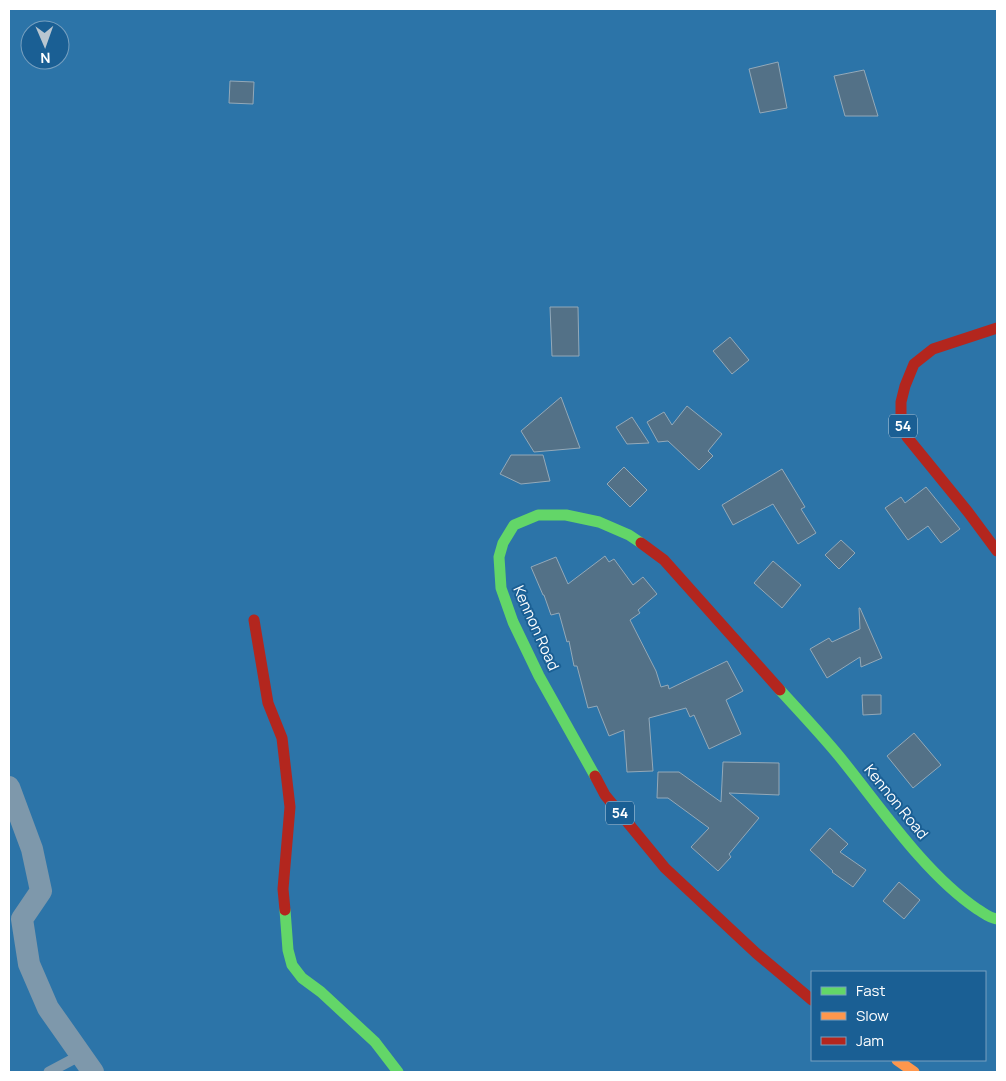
<svg xmlns="http://www.w3.org/2000/svg" width="1006" height="1081" viewBox="0 0 1006 1081" font-family="Manrope,sans-serif">
  <style>
    .green { fill: #2c74a8; fill-rule: evenodd }
    .building { fill: #537187; stroke: #93a9b9 }
    .lines { fill: none; stroke-linecap: round; stroke-linejoin: round }
    .lane { stroke: #7e98ab; stroke-width: 11 }
    .street { stroke: #7e98ab; stroke-width: 22 }
    .fast { stroke: #63d668; stroke-width: 11 }
    .slow { stroke: #ff974d; stroke-width: 11 }
    .jam { stroke: #b3261e; stroke-width: 11 }
    .labels { text-anchor: middle; stroke-width: 4; stroke-linejoin: round; paint-order: stroke }
    .shield { fill: #1a5f94; stroke: #bacfdf; stroke-width: 1 }
    .shield-label { font-size: 14px; font-weight: bold; fill: #fff }
    .street-label { font-size: 15px; fill: #fff; stroke: #1a5f94 }
  </style>
  <rect width="100%" height="100%" fill="#365c78"/>
  <!-- green -->
  <path class="green" d="M 9,9 L 997,9 L 997,1072 L 9,1072 ZM 30,30 L 60,30 L 60,60 L 30,60 ZM 812,972 L 985,972 L 985,1060 L 812,1060 Z"/>
  <!-- building -->
  <g class="building">
    <polygon points="778,62 787,108 760,113 749,69"/>
    <polygon points="864,70 878,116 845,116 834,76"/>
    <polygon points="230,81 254,82 253,104 229,103"/>
    <polygon points="550,307 578,307 579,356 552,356"/>
    <polygon points="730,337 749,360 732,374 713,351"/>
    <polygon points="561,397 580,448 534,452 521,431"/>
    <polygon points="687,406 722,434 708,451 713,456 699,470 668,441 658,442 647,422 664,412 672,425"/>
    <polygon points="632,417 649,443 627,444 616,427"/>
    <polygon points="511,455 543,455 550,481 521,484 500,474"/>
    <polygon points="624,467 647,490 630,507 607,484"/>
    <polygon points="782,469 805,507 801,509 816,533 798,544 773,504 733,525 722,505"/>
    <polygon points="926,487 960,529 941,543 928,526 908,540 885,508 901,497 905,503"/>
    <polygon points="841,540 855,553 839,569 825,555"/>
    <polygon points="605,556 609,562 614,559 633,585 643,577 657,594 638,610 640,613 630,620 656,671 661,687 668,685 669,689 727,661 743,691 726,700 741,734 709,749 694,715 690,717 686,708 649,718 653,771 627,772 624,730 609,736 597,706 588,708 577,666 574,666 569,641 567,642 559,613 551,615 544,595 543,595 531,567 556,557 568,584"/>
    <polygon points="773,561 801,585 782,608 754,583"/>
    <polygon points="859,608 860,608 882,658 861,667 860,657 827,678 810,649 829,638 832,642 860,629"/>
    <polygon points="862,695 881,695 881,714 863,715"/>
    <polygon points="914,733 941,765 913,788 887,756"/>
    <polygon points="723,762 779,763 779,795 729,793 759,818 729,854 731,857 718,871 691,847 709,828 668,798 657,798 658,772 679,772 721,802"/>
    <polygon points="830,828 848,844 840,852 866,870 853,887 832,872 833,871 810,850"/>
    <polygon points="899,882 920,900 904,919 883,901"/>
  </g>
  <g class="lines">
    <!-- lane -->
    <polyline class="lane" points="49,1072 81,1055"/>
    <!-- street -->
    <polyline class="street" points="9,787 32,849 41,891 22,919 29,964 48,1008 93,1072"/>
    <!-- fast -->
    <g class="fast">
      <path d="M 780,690 C 800,712 820,733 839,756 C 879,805 924,873 977,909 C 984,913 989,918 997,919"/>
      <polyline points="595,776 539,676 513,622 501,588 499,557 503,543 514,525 538,515 566,515 599,522 629,535 641,543"/>
      <polyline points="285,910 288,950 292,965 302,978 321,992 375,1042 398,1072"/>
    </g>
    <!-- slow -->
    <polyline class="slow" points="897,1060 914,1072"/>
    <!-- jam -->
    <g class="jam">
      <polyline points="997,328 933,349 914,364 905,386 901,402 901,421 907,437 968,512 997,551"/>
      <polyline points="641,543 664,560 780,690"/>
      <polyline points="254,620 268,703 282,738 290,807 283,889 285,910"/>
      <polyline points="595,776 605,795 665,868 756,953 812,1000"/>
    </g>
  </g>
  <g class="labels">
    <!-- shield labels -->
    <g class="shield">
      <rect x="889" y="414.5" width="28" height="23" rx="4"/>
      <rect x="606" y="801.5" width="28" height="23" rx="4"/>
    </g>
    <g class="shield-label">
      <text x="903" y="431">54</text>
      <text x="620" y="818">54</text>
    </g>
    <!-- street labels -->
    <g class="street-label">
      <text transform="translate(536 628) rotate(66)" y="5">Kennon Road</text>
      <text transform="translate(896 802) rotate(51)" y="5">Kennon Road</text>
    </g>
  </g>
  <!-- border -->
  <rect width="1006" height="1081" fill="none" stroke="#ffffff" stroke-width="20"/>
  <!-- legend -->
  <rect x="811" y="971" width="175" height="90" fill="#1a5f94" stroke="#769fbf"/>
  <rect x="821" y="987" width="25" height="8" fill="#63d668" stroke="#769fbf"/>
  <text x="856" y="996" font-size="15" fill="#ffffff">Fast</text>
  <rect x="821" y="1012" width="25" height="8" fill="#ff974d" stroke="#769fbf"/>
  <text x="856" y="1021" font-size="15" fill="#ffffff">Slow</text>
  <rect x="821" y="1037" width="25" height="8" fill="#b3261e" stroke="#769fbf"/>
  <text x="856" y="1046" font-size="15" fill="#ffffff">Jam</text>
  <!-- north arrow -->
  <g transform="translate(45 45) rotate(178)"><circle r="24" fill="#1a5f94" stroke="#769fbf"/>
  <path d="M0-4L9 19L0 12L-9 19Z" fill="#b9c6d0"/>
  <text y="-8" font-size="14" font-weight="bold" text-anchor="middle" fill="#ffffff">N</text>
  </g>
</svg>
